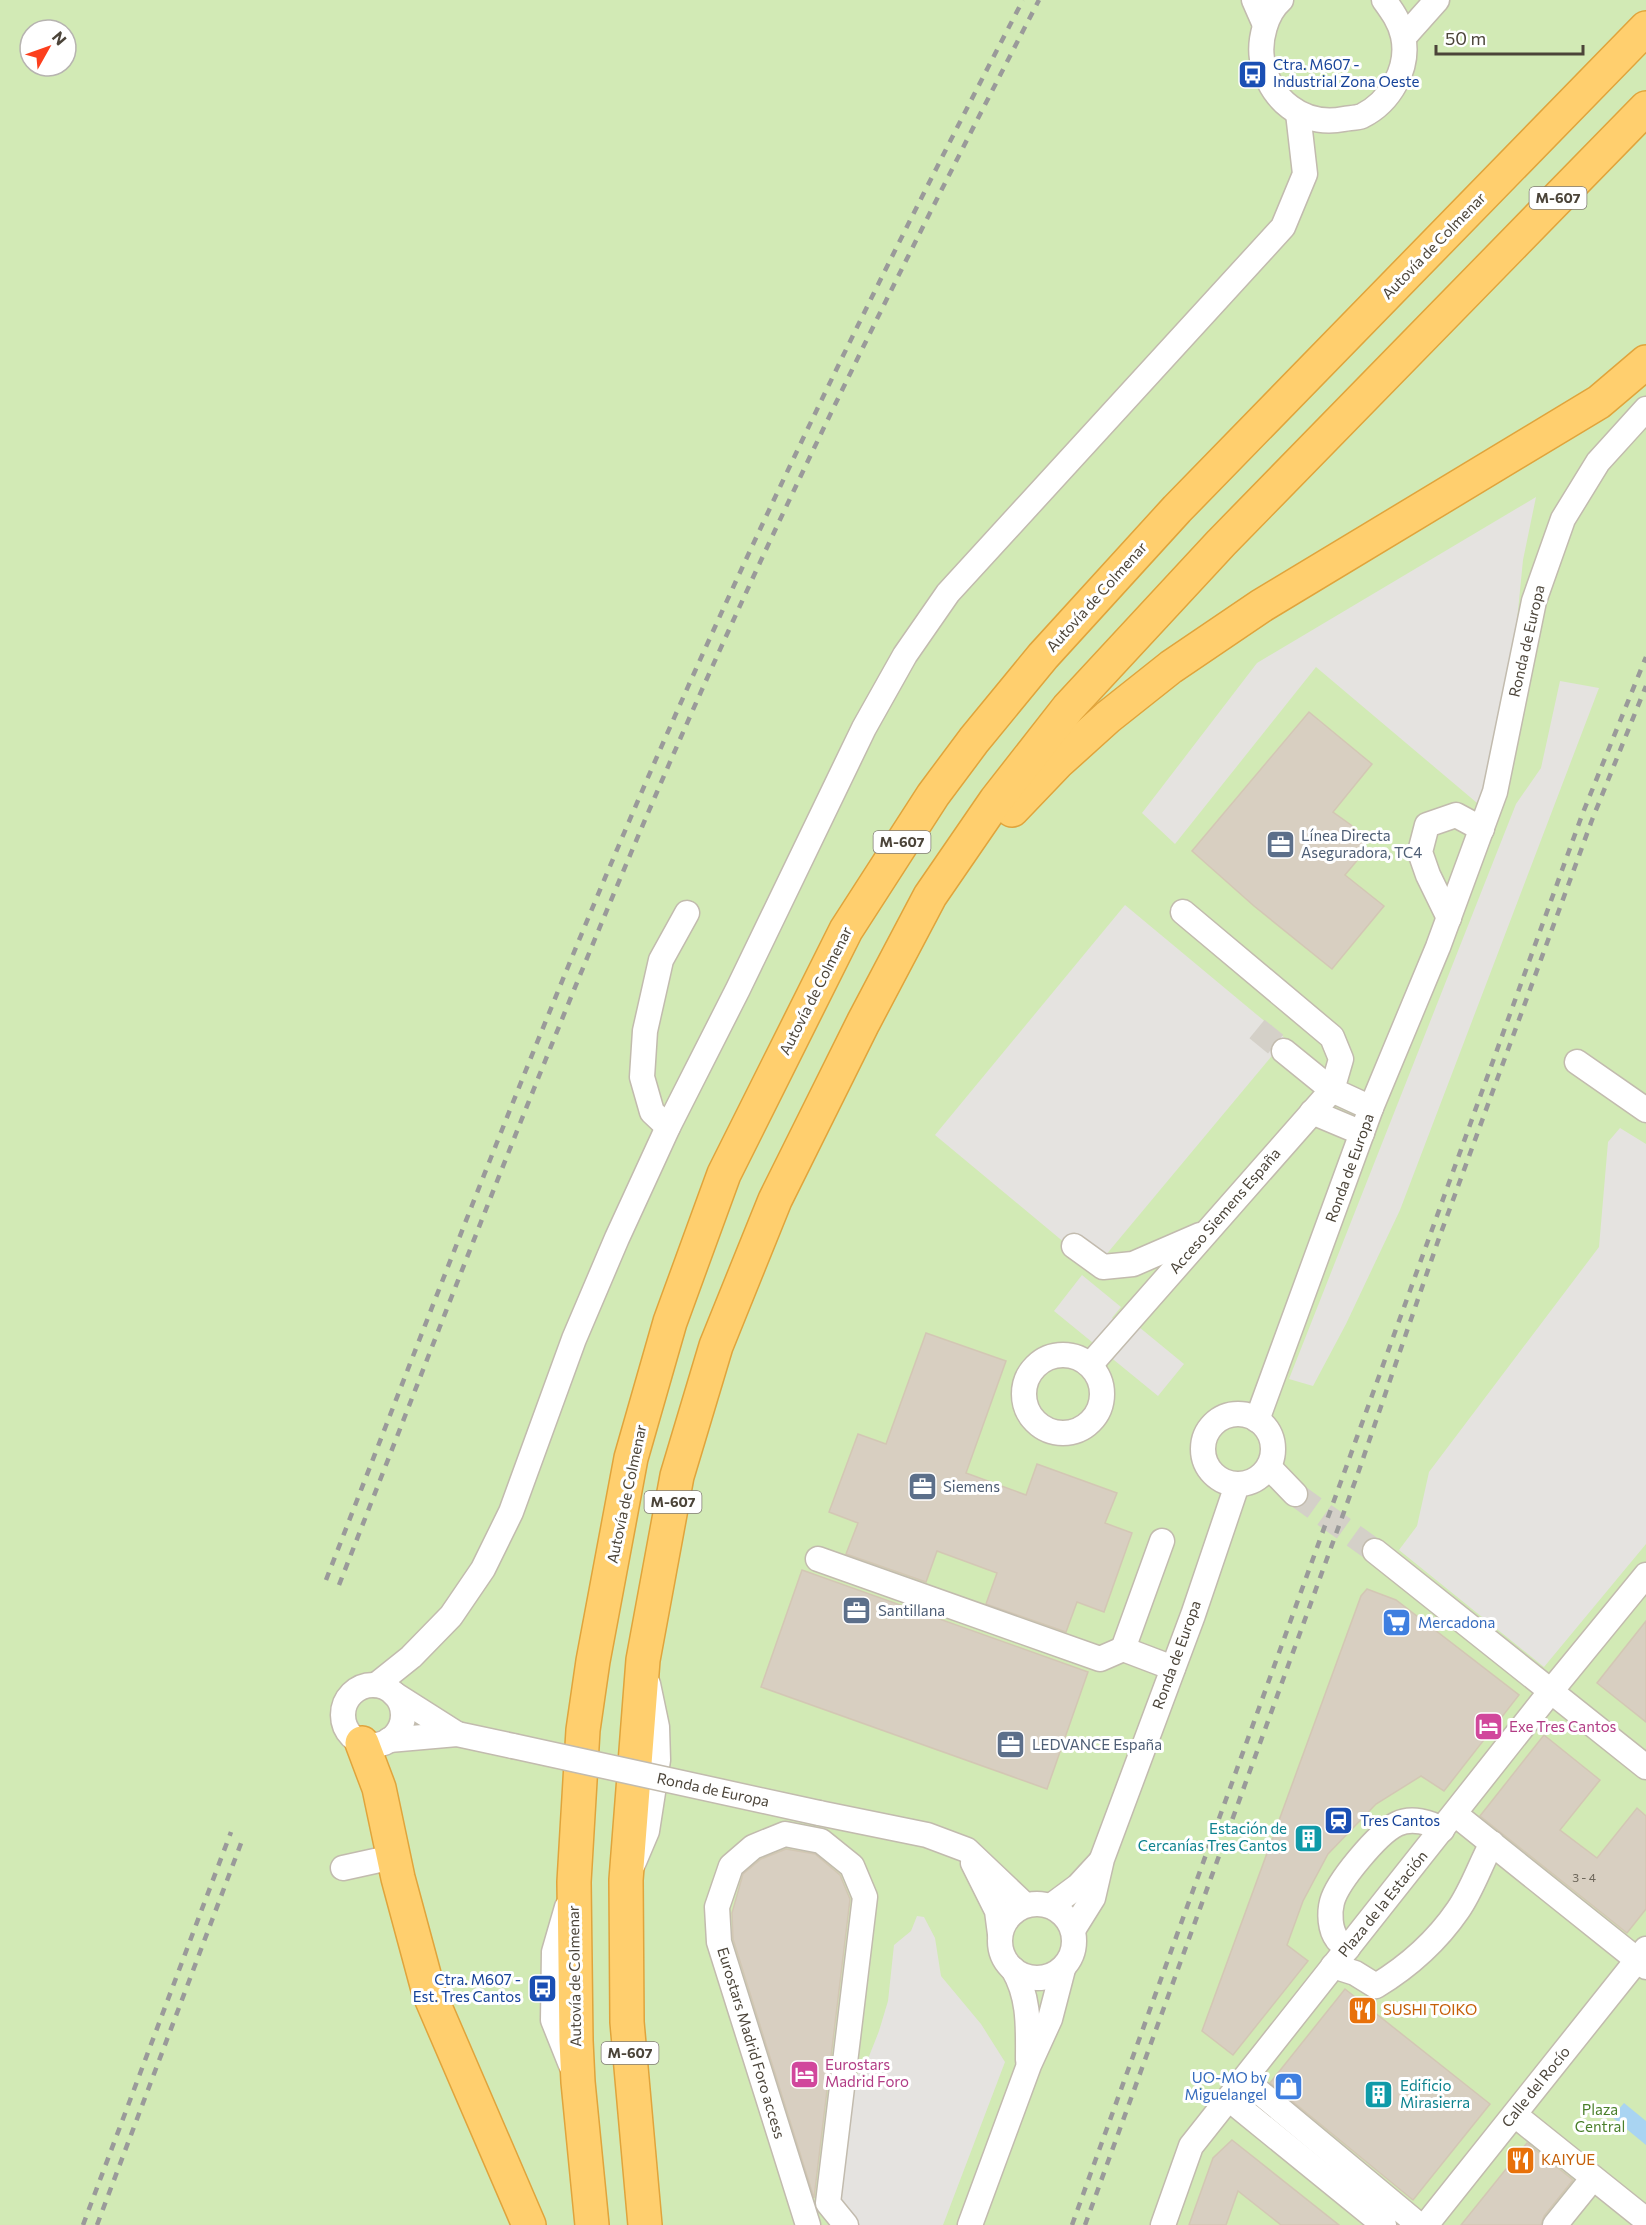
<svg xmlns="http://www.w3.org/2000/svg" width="1646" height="2225" viewBox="0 0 1646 2225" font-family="Commissioner,sans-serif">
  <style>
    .green { fill: #d2eab5; fill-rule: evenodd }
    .parking { fill: #e5e3e0 }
    .water { fill: #a9d4f2 }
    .building { fill: #d8cfc1; stroke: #d3c7b4; stroke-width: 1.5 }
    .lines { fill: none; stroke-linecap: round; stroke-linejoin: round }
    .minor-tunnel { stroke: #d4d0c8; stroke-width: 24; stroke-dasharray: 24 12; stroke-linecap: butt }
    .minor-casing { stroke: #c2bbae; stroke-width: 27 }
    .highway-casing { stroke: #e0a43c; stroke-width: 36 }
    .minor { stroke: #fff; stroke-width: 24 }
    .highway { stroke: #ffcf6e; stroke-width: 33 }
    .rail { stroke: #9a9a9a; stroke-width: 4.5; stroke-dasharray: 8 8; stroke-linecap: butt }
    .minor-bridge-casing { stroke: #c2bbae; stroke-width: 27; stroke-linecap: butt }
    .minor-bridge { stroke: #fff; stroke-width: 24 }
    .labels { text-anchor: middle; stroke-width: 6; stroke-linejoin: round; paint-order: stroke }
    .number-label { font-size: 12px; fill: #6e675b }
    .shield { fill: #fff; stroke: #817c74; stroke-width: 1.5 }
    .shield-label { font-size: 14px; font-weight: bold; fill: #4b4439 }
    .transit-label { font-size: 15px; fill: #164399; stroke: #fff; text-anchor: start }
    .street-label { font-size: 15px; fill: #4b4439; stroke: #fff }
    .service-label { font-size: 15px; fill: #4e5e75; stroke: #fff; text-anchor: start }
    .shop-label { font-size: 15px; fill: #366cbe; stroke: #fff; text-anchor: start }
    .hotel-label { font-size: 15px; fill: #b23c85; stroke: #fff; text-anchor: start }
    .culture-label { font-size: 15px; fill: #0d838f; stroke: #fff; text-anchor: end }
    .food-label { font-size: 15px; fill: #c56008; stroke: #fff; text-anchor: start }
    .park-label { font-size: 15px; fill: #4a7f2a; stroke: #fff }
  </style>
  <rect width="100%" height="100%" fill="#f6f3ec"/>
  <!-- green -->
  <path class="green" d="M 0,0 L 1646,0 L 1646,2225 L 0,2225 ZM 30,30 L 66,30 L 66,66 L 30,66 Z"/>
  <!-- parking -->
  <g class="parking">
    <polygon points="1536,497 1523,560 1514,651 1483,808 1316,667 1175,844 1142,813 1257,663"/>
    <polygon points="1560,681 1599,688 1400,1210 1346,1324 1313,1386 1289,1379 1516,804 1541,768"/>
    <polygon points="1125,905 1286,1039 1095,1268 935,1135"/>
    <polygon points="1620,1128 1646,1144 1646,1544 1544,1667 1399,1550 1417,1526 1429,1472 1599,1247 1608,1142"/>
    <polygon points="1082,1275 1121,1307 1112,1318 1116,1321 1122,1313 1184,1364 1158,1396 1054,1311"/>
    <polygon points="917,1916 924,1917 935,1938 941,1976 981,2024 1005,2062 943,2225 854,2225 834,2201 853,2079 866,2064 879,2031 888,2001 894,1945 911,1931"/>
  </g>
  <!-- water -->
  <polygon class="water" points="1624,2103 1646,2121 1646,2145 1612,2117"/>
  <!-- building -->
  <g class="building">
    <polygon points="1309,712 1372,764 1333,812 1351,825 1363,839 1360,857 1345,875 1384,906 1332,969 1254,906 1192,851"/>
    <polygon points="926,1333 1006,1361 966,1473 1026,1495 1037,1464 1117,1493 1105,1523 1132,1533 1104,1612 1077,1602 1066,1632 986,1604 997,1573 937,1551 926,1582 846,1554 858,1523 829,1512 858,1434 886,1444"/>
    <polygon points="802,1570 1088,1672 1047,1789 761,1687"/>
    <polygon points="1367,1589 1396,1600 1519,1695 1444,1791 1421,1776 1376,1804 1328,1854 1303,1901 1287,1945 1308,1961 1233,2055 1202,2031 1361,1596"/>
    <polygon points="1646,1621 1646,1722 1597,1683"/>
    <polygon points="1544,1735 1600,1780 1560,1830 1597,1858 1637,1808 1646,1816 1646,1909 1627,1933 1480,1816"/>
    <polygon points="786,1849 815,1854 840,1875 850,1899 814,2198 733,1939 732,1913 743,1874 761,1859"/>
    <polygon points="1345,1989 1490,2104 1413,2200 1270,2083"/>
    <polygon points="1232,2140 1339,2225 1281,2225 1238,2191 1226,2225 1189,2225 1213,2158"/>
    <polygon points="1527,2143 1573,2180 1544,2216 1541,2225 1461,2225"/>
  </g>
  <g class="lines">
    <!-- minor-tunnel -->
    <g class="minor-tunnel">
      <polyline points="1257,1029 1284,1051"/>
      <polyline points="1295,1494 1375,1551"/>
    </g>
    <defs>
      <g id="minor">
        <polyline points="1254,0 1265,25"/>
        <path d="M 1281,0 C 1266,13 1259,40 1262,59 C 1269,99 1302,127 1344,119 C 1349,118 1357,118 1362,116 C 1390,102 1410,68 1403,36 C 1400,22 1392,11 1384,0"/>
        <polyline points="1404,37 1437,0"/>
        <polyline points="1449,918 1428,875 1420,852 1427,825 1456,815 1482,829"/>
        <polyline points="1284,1051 1332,1090 1371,1108"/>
        <polyline points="1577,1062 1646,1110"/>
        <polyline points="1312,1112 1362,1133"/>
        <polyline points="668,1127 652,1112 642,1077 645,1031 661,960 687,913"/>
        <polyline points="1074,1246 1103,1267 1133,1264 1200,1235"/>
        <circle cx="1063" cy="1394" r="39"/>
        <polyline points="1090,1365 1332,1090 1341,1059 1332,1037 1183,912"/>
        <circle cx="1238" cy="1449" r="35"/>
        <polyline points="1257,1420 1371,1108 1438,947 1495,792 1534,601 1563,519 1598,462 1646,409"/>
        <polyline points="1269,1467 1295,1494"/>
        <polyline points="1375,1551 1646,1767"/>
        <polyline points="818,1559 1100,1659 1123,1649 1173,1668"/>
        <polyline points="1123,1649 1162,1541"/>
        <polyline points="376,1685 411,1657 451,1616 483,1569 511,1512 574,1339 617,1238 668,1127 738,989 864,728 905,655 948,593 1283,227 1305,174 1298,113"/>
        <circle cx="373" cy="1715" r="30"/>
        <polyline points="394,1694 457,1734"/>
        <polyline points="389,1740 457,1734 513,1746"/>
        <polyline points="819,1813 927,1835 967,1850 1025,1905"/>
        <polyline points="1455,1814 1646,1967"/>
        <polyline points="973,1863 997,1911 1000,1934"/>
        <polyline points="633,1864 647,1831 658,1760 657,1727 648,1684"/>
        <polyline points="343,1868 393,1857"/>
        <circle cx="1037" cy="1941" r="37"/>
        <polyline points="1051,1906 1078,1886 1101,1861"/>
        <polyline points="567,1907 554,1952 553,2020 571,2065"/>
        <polyline points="1073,1930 1093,1898 1102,1859 1193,1615 1237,1485"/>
        <path d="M 1348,1948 C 1344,1945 1339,1942 1337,1939 C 1330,1930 1329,1913 1332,1902 C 1337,1882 1378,1833 1397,1824 C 1411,1817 1431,1822 1442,1830"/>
        <path d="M 1333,1966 L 1355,1973 L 1376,1986 C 1409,1966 1436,1942 1458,1910 C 1472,1890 1480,1865 1492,1843"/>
        <path d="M 1013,1969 C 1030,1998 1028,2028 1028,2060"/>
        <polyline points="1245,2080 1419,2225"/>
        <polyline points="1229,2099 1384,2225"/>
        <polyline points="1515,2115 1646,2220"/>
        <polyline points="808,2225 719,1942 717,1907 731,1866 753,1847 785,1834 821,1841 852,1866 865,1897 828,2203 846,2225"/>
        <polyline points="970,2225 1029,2065 1050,2019 1063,1969"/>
        <polyline points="1163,2225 1191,2146 1551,1691 1646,1575"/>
        <polyline points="1426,2225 1646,1949"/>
        <polyline points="1555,2225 1593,2178"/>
      </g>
      <g id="highway">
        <polyline points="1012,810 1057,763 1108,717 1171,667 1261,606 1599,402 1646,362"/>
        <polyline points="362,1743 379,1788 398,1878 429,1993 529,2225"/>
        <polyline points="592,2225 578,2082 576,2041 574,1882 583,1730 593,1661 631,1458 670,1322 724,1174 846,930 933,795 974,740 1043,656 1177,509 1646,28"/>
        <polyline points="645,2225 627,2022 626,1880 643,1660 677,1476 716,1346 775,1200 863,1023 930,896 996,800 1068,708 1221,543 1646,108"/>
      </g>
    </defs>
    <!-- minor casing -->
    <use href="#minor" class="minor-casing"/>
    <!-- highway casing -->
    <use href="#highway" class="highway-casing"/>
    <!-- minor -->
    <use href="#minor" class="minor"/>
    <!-- highway -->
    <use href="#highway" class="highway"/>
    <!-- rail -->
    <g class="rail">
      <path d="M 326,1580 C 430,1313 532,1045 646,782 C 761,517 889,257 1023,0"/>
      <path d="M 339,1585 C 443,1320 544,1054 657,792 C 773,523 904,260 1039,0"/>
      <polyline points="83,2225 231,1832"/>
      <polyline points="97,2225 243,1838"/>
      <polyline points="1072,2225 1582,815 1646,657"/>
      <polyline points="1085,2225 1357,1476 1438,1241 1592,820 1646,686"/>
    </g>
    <defs>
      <polyline id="minor-bridge" points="513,1746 819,1813"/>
    </defs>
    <!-- minor-bridge casing -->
    <use href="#minor-bridge" class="minor-bridge-casing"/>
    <!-- minor-bridge -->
    <use href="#minor-bridge" class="minor-bridge"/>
  </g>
  <!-- icons -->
  <defs>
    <symbol id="bus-square" viewBox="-11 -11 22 22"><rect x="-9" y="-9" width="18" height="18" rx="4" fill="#1a4fb4" stroke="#fff"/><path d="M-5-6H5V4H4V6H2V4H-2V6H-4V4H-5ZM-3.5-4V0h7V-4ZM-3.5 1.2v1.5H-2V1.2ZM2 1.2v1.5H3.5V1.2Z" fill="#fff"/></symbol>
    <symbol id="office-square" viewBox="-11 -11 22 22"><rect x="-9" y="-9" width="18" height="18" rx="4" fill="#5c6f8a" stroke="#fff"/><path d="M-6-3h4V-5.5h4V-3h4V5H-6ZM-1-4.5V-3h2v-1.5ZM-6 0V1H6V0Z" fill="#fff"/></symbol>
    <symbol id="supermarket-square" viewBox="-11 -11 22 22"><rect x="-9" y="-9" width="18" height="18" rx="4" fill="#3f7fe0" stroke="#fff"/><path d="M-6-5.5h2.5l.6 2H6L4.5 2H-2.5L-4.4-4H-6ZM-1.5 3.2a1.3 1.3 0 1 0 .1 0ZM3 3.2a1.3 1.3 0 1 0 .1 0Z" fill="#fff"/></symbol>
    <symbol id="hotel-square" viewBox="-11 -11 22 22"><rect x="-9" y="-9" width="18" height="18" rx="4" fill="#d1479c" stroke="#fff"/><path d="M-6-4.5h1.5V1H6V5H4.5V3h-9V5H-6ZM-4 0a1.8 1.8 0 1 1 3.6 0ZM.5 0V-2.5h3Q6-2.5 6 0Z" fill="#fff"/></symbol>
    <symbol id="station-square" viewBox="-11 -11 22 22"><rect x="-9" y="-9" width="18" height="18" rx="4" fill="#1a4fb4" stroke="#fff"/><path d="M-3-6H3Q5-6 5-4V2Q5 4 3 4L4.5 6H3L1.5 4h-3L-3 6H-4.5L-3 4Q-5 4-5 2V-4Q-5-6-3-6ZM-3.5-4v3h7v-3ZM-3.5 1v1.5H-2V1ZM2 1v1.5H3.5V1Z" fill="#fff"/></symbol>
    <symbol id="building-square" viewBox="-11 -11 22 22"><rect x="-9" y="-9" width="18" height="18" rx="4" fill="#0f9aa8" stroke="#fff"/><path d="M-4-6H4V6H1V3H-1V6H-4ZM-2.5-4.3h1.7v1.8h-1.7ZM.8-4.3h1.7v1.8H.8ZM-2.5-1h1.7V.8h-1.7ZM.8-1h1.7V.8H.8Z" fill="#fff"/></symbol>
    <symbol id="restaurant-square" viewBox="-11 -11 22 22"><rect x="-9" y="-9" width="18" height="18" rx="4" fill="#e8710a" stroke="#fff"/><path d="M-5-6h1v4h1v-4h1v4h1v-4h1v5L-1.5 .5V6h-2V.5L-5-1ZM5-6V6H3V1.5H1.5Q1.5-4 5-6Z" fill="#fff"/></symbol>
    <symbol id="shop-square" viewBox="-11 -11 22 22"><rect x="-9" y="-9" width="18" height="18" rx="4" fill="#3f7fe0" stroke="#fff"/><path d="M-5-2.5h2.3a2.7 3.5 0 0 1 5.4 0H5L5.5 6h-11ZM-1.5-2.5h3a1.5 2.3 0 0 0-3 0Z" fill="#fff"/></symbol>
  </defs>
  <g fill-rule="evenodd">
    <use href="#bus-square" x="1236" y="58" width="33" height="33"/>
    <use href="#office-square" x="1264" y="828" width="33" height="33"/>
    <use href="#office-square" x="906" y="1470" width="33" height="33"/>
    <use href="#office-square" x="840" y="1594" width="33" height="33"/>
    <use href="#supermarket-square" x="1380" y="1606" width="33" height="33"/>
    <use href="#hotel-square" x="1472" y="1710" width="33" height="33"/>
    <use href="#office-square" x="994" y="1728" width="33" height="33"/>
    <use href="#station-square" x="1322" y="1804" width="33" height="33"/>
    <use href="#building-square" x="1292" y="1822" width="33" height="33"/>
    <use href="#bus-square" x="526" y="1972" width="33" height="33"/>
    <use href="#restaurant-square" x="1346" y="1994" width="33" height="33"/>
    <use href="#hotel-square" x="788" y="2058" width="33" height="33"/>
    <use href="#shop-square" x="1272" y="2070" width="33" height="33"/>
    <use href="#building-square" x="1362" y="2078" width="33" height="33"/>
    <use href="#restaurant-square" x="1504" y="2144" width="33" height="33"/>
  </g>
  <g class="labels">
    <!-- number labels -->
    <g class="number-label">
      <text x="1584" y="1882">3 - 4</text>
    </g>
    <!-- shield labels -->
    <g class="shield">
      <rect x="1529.5" y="187" width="57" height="22" rx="4.5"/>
      <rect x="873.5" y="831" width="57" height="22" rx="4.5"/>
      <rect x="644.5" y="1491" width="57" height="22" rx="4.5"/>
      <rect x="601.5" y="2042" width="57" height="22" rx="4.5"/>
    </g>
    <g class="shield-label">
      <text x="1558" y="203">M-607</text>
      <text x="902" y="847">M-607</text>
      <text x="673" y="1507">M-607</text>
      <text x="630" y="2058">M-607</text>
    </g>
    <!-- transit labels -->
    <g class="transit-label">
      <text x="1273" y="70">Ctra. M607 -<tspan x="1273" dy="17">Industrial Zona Oeste</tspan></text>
      <text x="1360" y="1826">Tres Cantos</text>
      <text x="521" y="1985" text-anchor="end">Ctra. M607 -<tspan x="521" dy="17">Est. Tres Cantos</tspan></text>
    </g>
    <!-- street labels -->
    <g class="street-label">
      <text transform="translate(1434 246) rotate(-46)" y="5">Autovía de Colmenar</text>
      <text transform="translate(1097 597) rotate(-48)" y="5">Autovía de Colmenar</text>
      <text transform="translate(1527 641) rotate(-77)" y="5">Ronda de Europa</text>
      <text transform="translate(816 991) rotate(-63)" y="5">Autovía de Colmenar</text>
      <text transform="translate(1350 1168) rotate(-70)" y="5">Ronda de Europa</text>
      <text transform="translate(1225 1211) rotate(-49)" y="5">Acceso Siemens España</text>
      <text transform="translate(627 1494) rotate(-78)" y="5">Autovía de Colmenar</text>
      <text transform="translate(1177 1655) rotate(-70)" y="5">Ronda de Europa</text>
      <text transform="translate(713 1790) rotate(12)" y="5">Ronda de Europa</text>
      <text transform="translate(1383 1904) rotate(-51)" y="5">Plaza de la Estación</text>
      <text transform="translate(575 1976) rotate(-91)" y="5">Autovía de Colmenar</text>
      <text transform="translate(751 2043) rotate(73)" y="5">Eurostars Madrid Foro access</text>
      <text transform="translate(1536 2087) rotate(-51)" y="5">Calle del Rocío</text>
    </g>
    <!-- service labels -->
    <g class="service-label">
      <text x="1301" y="841">Línea Directa<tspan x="1301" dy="17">Aseguradora, TC4</tspan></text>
      <text x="943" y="1492">Siemens</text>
      <text x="878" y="1616">Santillana</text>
      <text x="1032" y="1750">LEDVANCE España</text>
    </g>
    <!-- shop labels -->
    <g class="shop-label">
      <text x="1418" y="1628">Mercadona</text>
      <text x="1267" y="2083" text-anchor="end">UO-MO by<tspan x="1267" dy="17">Miguelangel</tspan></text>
    </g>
    <!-- hotel labels -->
    <g class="hotel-label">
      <text x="1509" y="1732">Exe Tres Cantos</text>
      <text x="825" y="2070">Eurostars<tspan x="825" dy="17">Madrid Foro</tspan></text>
    </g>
    <!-- culture labels -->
    <g class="culture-label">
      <text x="1287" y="1834">Estación de<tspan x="1287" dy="17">Cercanías Tres Cantos</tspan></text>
      <text x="1400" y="2091" text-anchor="start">Edificio<tspan x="1400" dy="17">Mirasierra</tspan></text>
    </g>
    <!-- food labels -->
    <g class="food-label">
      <text x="1383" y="2015">SUSHI TOIKO</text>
      <text x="1541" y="2165">KAIYUE</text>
    </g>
    <!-- park labels -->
    <g class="park-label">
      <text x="1600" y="2115">Plaza<tspan x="1600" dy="17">Central</tspan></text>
    </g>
  </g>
  <!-- north arrow -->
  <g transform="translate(48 48) rotate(50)"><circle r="28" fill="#ffffff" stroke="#b7b4b0" stroke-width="1.5"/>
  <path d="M0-4.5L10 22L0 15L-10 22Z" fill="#fc3f1d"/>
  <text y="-9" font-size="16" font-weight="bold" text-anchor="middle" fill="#4b4439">N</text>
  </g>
  <!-- scale -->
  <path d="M1436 45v9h147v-9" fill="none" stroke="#4b4439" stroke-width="3"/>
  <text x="1445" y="45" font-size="18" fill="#4b4439" stroke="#ffffff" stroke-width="4.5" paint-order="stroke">50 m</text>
</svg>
